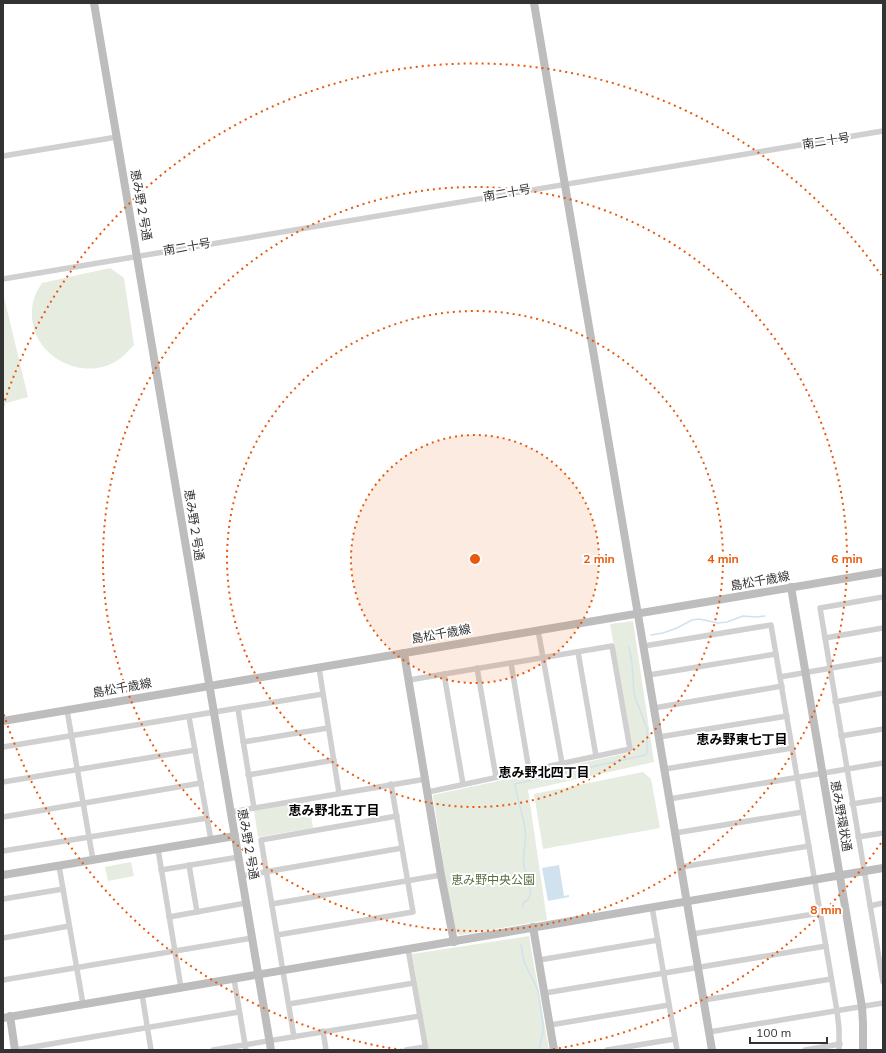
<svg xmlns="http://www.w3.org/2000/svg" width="886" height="1053" viewBox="0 0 886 1053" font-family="Mulish,'Noto Sans JP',sans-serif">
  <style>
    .green { fill: #e6ecdf }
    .water { fill: #cfe2ee }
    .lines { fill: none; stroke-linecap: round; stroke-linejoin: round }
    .stream { stroke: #cfe2ee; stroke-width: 1.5 }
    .street { stroke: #d0d0d0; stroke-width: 5.5 }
    .secondary { stroke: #bdbdbd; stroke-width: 8 }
    .ring { fill: none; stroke: #e8590c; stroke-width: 2; stroke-dasharray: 2 4 }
    .labels { text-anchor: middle; stroke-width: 4; stroke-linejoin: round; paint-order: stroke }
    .street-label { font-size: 12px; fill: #333; stroke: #fff }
    .park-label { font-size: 12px; fill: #56703f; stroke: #fff }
    .neighbourhood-label { font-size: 13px; font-weight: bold; fill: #000; stroke: #fff }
    .centre { fill: #e8590c; stroke: #fff; stroke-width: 2 }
    .ring-label { font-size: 12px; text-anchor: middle; font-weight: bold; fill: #e8590c; stroke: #fff; stroke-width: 4; stroke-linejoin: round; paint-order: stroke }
  </style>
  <rect width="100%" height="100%" fill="#fff"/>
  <!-- green -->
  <g class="green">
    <path d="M 110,268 L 124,278 L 134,345 C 127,352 121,359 113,363 C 77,381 30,353 32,312 C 32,301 36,292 42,283 Z"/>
    <polygon points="3,297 4,297 28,397 3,404"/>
    <polygon points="633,621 654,762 528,790 547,920 460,935 453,929 433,795 633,752 610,624"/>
    <polygon points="643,772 651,779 660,828 543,849 534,794"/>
    <polygon points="309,802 313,828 258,837 254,811"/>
    <polygon points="131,862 134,876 108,881 105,867"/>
    <polygon points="529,936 549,1050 428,1050 412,954"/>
  </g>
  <!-- water -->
  <polygon class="water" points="559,865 564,896 569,895 569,897 548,901 542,868"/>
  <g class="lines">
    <!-- stream -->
    <g class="stream">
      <polyline points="651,635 663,633 677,628 692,620 699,619 718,623 727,622 743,616 756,617 765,616"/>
      <path d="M 523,906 L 523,903 C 538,896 526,878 524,866 C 522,854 527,842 525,829 C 523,814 517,799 515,784 L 645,755 L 647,753 L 647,729 L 634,694 L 632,663 L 629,647"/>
      <polyline points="521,945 524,962 538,990 543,1025 543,1032 539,1050"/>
    </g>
    <!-- street -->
    <g class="street">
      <polyline points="3,156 117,137"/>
      <polyline points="3,279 883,131"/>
      <polyline points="883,597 820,608 883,982"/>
      <polyline points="538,630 562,763"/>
      <polyline points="825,638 883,628"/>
      <polyline points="644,646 771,625 837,1011 839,1028 839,1050"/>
      <polyline points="578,652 596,756"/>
      <polyline points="511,663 529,770"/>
      <polyline points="319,668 339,793"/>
      <polyline points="477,668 496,777"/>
      <polyline points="444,674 463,784"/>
      <polyline points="649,675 776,654"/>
      <polyline points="780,677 883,659"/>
      <polyline points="409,680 612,646 630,749 428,792"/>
      <polyline points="835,702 883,693"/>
      <polyline points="654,708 782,686"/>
      <polyline points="238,709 254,808"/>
      <polyline points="67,710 93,860"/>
      <polyline points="189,717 211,840"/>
      <polyline points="841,736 883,729"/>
      <polyline points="659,737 787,716"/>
      <polyline points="243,742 328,728"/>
      <polyline points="3,747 323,694"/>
      <polyline points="665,769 792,748"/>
      <polyline points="248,775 334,760"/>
      <polyline points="3,782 195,750"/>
      <polyline points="669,799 883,763"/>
      <polyline points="852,804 883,799"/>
      <polyline points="231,812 426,779"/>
      <polyline points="3,817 201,783"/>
      <polyline points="675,833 803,812"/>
      <polyline points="858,837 883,833"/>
      <polyline points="158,849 181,988"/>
      <polyline points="3,851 207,818"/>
      <polyline points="189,865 197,912"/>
      <polyline points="59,866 83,1004"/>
      <polyline points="681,867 809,846"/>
      <polyline points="161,870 239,857"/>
      <polyline points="242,876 402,848"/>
      <polyline points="3,899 63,889"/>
      <polyline points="272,904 441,875"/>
      <polyline points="870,906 883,903"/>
      <polyline points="652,907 677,1050"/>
      <polyline points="169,917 246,903"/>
      <polyline points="692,934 820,913"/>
      <polyline points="277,935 413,912 391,784"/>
      <polyline points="3,938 69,926"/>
      <polyline points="408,949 426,1050"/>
      <polyline points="539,960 658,940"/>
      <polyline points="234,979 246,1050"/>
      <polyline points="3,980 252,938"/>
      <polyline points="545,993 826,946"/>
      <polyline points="142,994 151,1050"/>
      <polyline points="704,1000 831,979"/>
      <polyline points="289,1004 414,983"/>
      <polyline points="550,1025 669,1005"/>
      <polyline points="323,1031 326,1050"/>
      <polyline points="709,1032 883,1003"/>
      <polyline points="294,1037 261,840 397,816"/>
      <polyline points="15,1050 239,1012"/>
      <polyline points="213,1050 420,1016"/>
      <polyline points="406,1050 425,1047"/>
      <polyline points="607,1050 675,1039"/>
      <polyline points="805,1050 840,1044"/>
    </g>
    <!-- secondary -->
    <g class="secondary">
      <polyline points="94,3 271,1050"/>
      <polyline points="534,3 712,1050"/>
      <polyline points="791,587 862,1007 863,1023 863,1050"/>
      <polyline points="404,653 441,875 454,942"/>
      <path d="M 3,721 C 296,671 590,622 883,572"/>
      <polyline points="3,875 235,836"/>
      <polyline points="533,927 554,1050"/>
      <polyline points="10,1016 15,1050"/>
      <polyline points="3,1018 883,868"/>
    </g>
  </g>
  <!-- distance rings -->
  <circle cx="475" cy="559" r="124" fill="#e8590c" fill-opacity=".12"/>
  <g class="ring">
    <circle cx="475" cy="559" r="124"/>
    <circle cx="475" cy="559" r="248"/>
    <circle cx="475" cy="559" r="372"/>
    <path d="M881 843A496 496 0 0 1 548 1050M402 1050A496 496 0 0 1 3 712M3 406A496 496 0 0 1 881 275"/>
  </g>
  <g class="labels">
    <!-- street labels -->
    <g class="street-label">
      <text transform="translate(826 141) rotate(-9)" y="4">南二十号</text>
      <text transform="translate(507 193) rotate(-10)" y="4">南二十号</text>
      <text transform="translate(141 205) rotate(80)" y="4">恵み野２号通</text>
      <text transform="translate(187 247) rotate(-10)" y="4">南二十号</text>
      <text transform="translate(194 525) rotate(81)" y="4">恵み野２号通</text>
      <text transform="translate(760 581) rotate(-10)" y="4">島松千歳線</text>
      <text transform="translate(441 634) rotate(-10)" y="4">島松千歳線</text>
      <text transform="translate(122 688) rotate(-10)" y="4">島松千歳線</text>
      <text transform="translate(841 816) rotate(80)" y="4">恵み野環状通</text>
      <text transform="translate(248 844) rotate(80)" y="4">恵み野２号通</text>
    </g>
    <!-- park labels -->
    <g class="park-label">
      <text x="493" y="884">恵み野中央公園</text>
    </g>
    <!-- neighbourhood labels -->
    <g class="neighbourhood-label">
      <text x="742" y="744">恵み野東七丁目</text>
      <text x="544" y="777">恵み野北四丁目</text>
      <text x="334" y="815">恵み野北五丁目</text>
    </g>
  </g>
  <circle cx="475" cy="559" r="6" class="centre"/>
  <g class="ring-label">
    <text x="599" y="563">2 min</text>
    <text x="723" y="563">4 min</text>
    <text x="847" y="563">6 min</text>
    <text x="826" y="914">8 min</text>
  </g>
  <!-- border -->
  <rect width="886" height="1053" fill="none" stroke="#333333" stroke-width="8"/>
  <!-- scale -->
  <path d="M750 1037v6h77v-6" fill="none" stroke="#333333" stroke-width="2"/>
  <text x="756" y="1037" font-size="12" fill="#333333" stroke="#ffffff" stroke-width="3" paint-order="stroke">100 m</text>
</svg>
